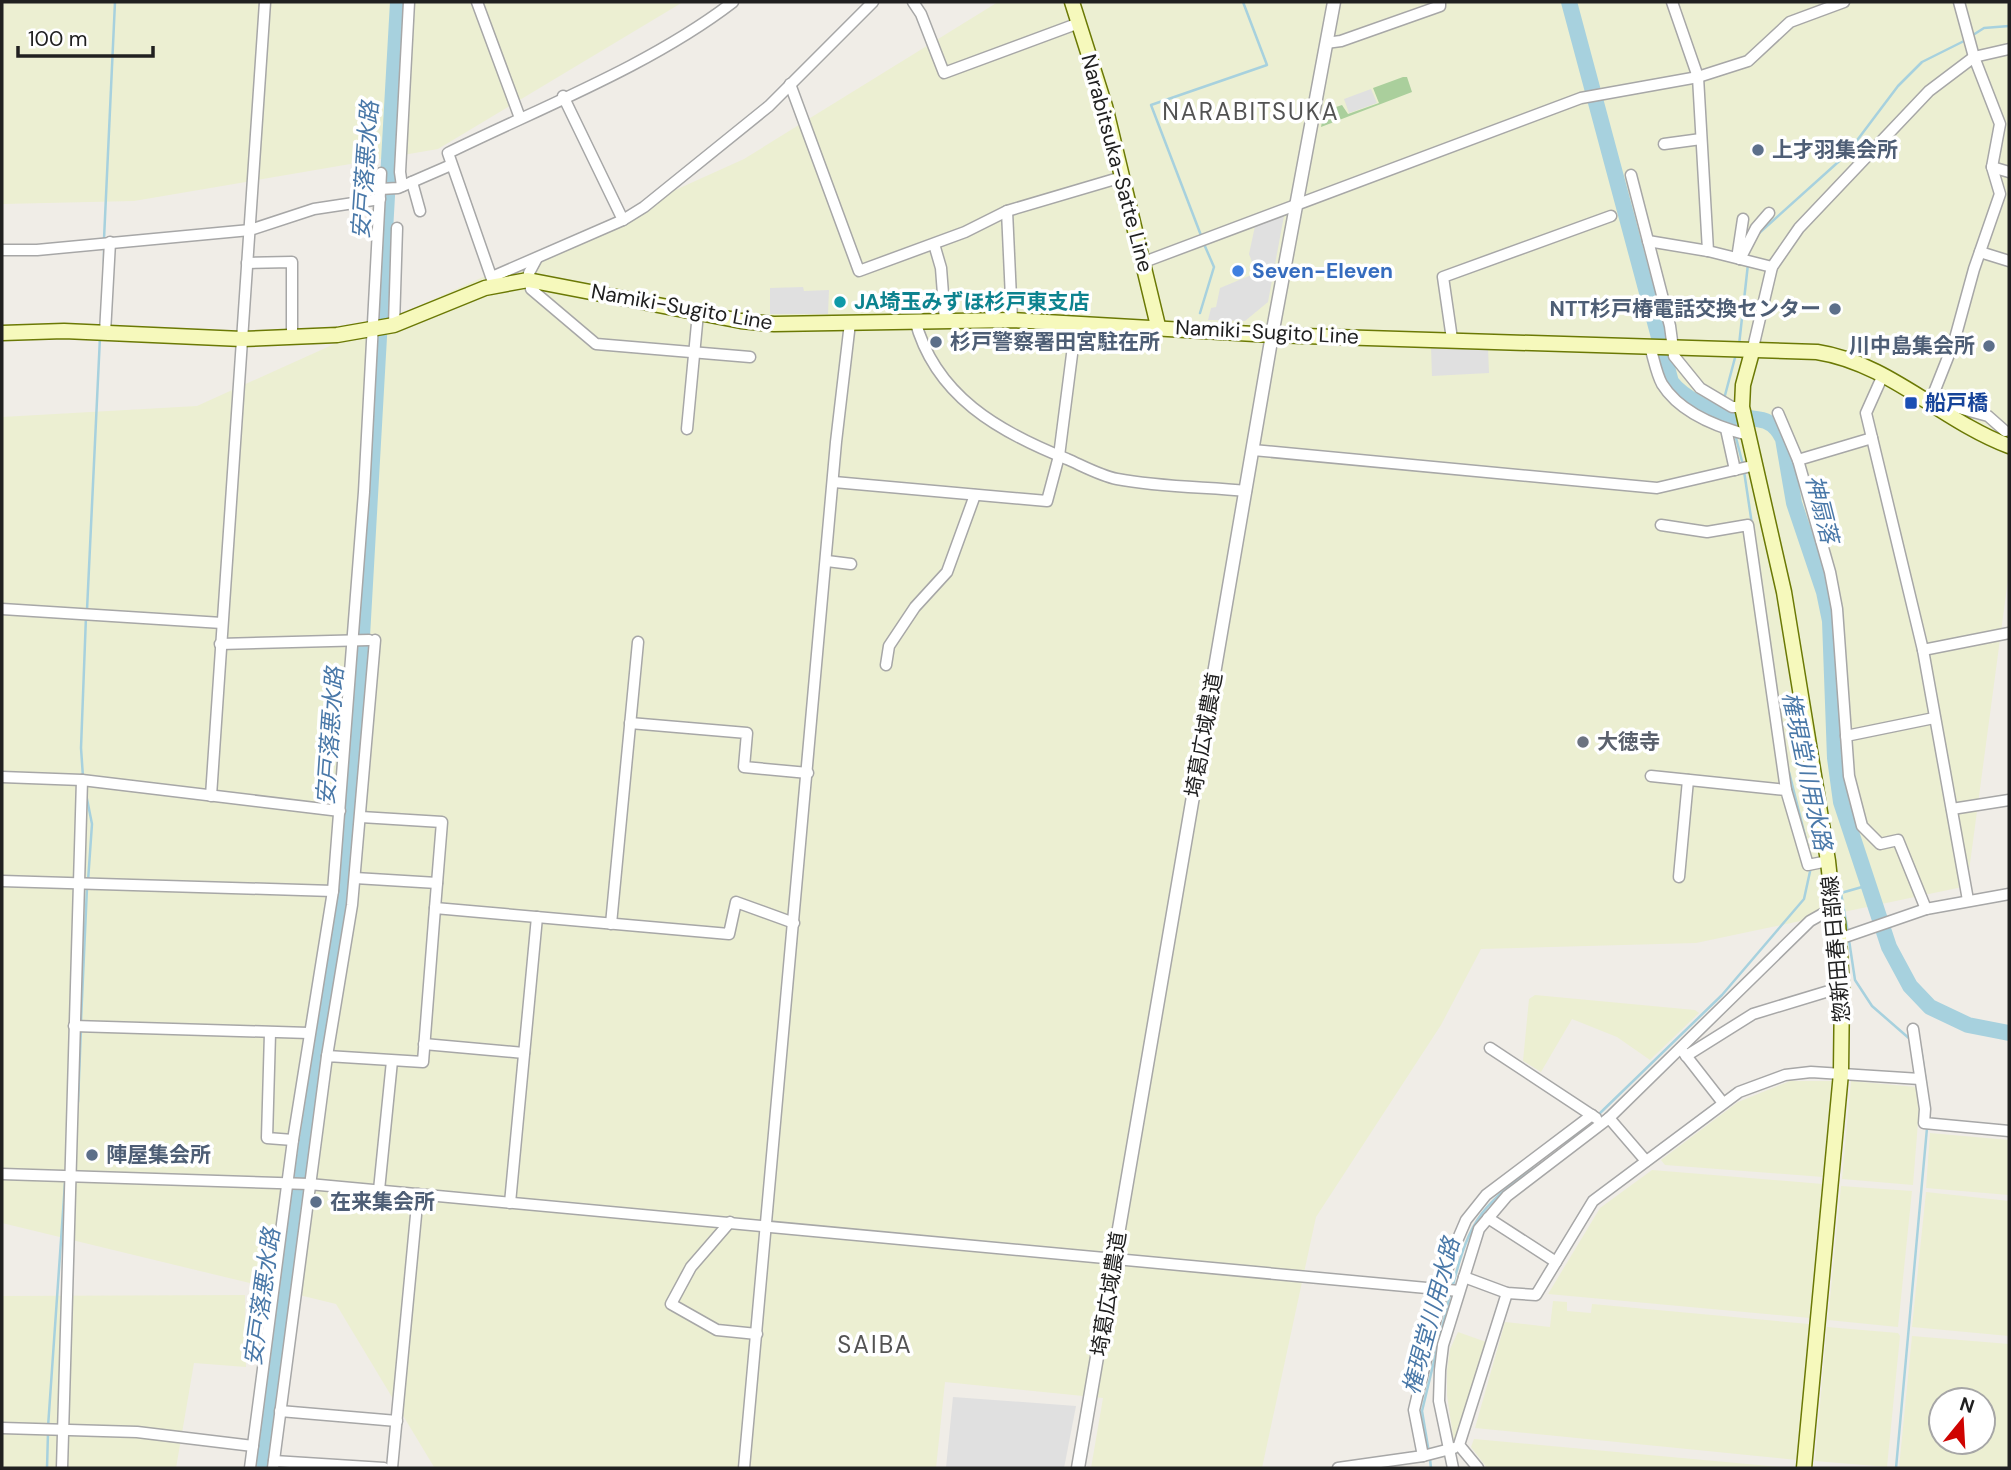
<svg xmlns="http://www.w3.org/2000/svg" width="2011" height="1470" viewBox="0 0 2011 1470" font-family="'DM Sans','Noto Sans JP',sans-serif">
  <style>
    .farmland { fill: #ecefd2; fill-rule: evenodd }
    .forest { fill: #aacf9c }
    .parking { fill: #e0e0e0 }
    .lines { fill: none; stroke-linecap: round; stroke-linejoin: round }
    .stream { stroke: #a7d1de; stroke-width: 2.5 }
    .river { stroke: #a7d1de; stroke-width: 16 }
    .minor-casing { stroke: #a7a7a7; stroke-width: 13 }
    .tertiary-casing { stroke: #a7a7a7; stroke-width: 15 }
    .secondary-casing { stroke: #6b7905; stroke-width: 17 }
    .minor { stroke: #fff; stroke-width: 10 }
    .tertiary { stroke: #fff; stroke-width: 12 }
    .secondary { stroke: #f6f9bc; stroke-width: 14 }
    .service-dot { fill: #5c6f8a; stroke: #fff; stroke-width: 2.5 }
    .shop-dot { fill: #3f7fe0; stroke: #fff; stroke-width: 2.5 }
    .culture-dot { fill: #0f9aa8; stroke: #fff; stroke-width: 2.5 }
    .transit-dot { fill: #1a4fb4; stroke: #fff; stroke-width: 2.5 }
    .worship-dot { fill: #6b7280; stroke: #fff; stroke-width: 2.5 }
    .labels { text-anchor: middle; stroke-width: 7; stroke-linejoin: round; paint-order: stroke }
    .service-label { font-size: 21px; font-weight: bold; fill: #4e5e75; stroke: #fff; text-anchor: start }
    .street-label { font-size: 21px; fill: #202020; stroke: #fff }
    .shop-label { font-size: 21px; font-weight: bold; fill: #366cbe; stroke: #fff; text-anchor: start }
    .culture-label { font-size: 21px; font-weight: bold; fill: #0d838f; stroke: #fff; text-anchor: start }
    .transit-label { font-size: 21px; font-weight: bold; fill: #164399; stroke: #fff; text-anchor: start }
    .worship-label { font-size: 21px; font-weight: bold; fill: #5b616d; stroke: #fff; text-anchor: start }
    .water-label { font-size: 23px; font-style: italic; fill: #4978a8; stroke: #fff }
    .quarter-label { font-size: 24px; letter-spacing: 2px; fill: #535353; stroke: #fff }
  </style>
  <rect width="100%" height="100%" fill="#f0ede7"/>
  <!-- farmland -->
  <g class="farmland">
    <polygon points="2,2 683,2 438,149 134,201 2,204"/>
    <polygon points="998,2 2009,2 2009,572 1967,886 1696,943 1481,949 1441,1025 1316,1217 1262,1468 1091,1468 1103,1398 945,1382 936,1468 434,1467 336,1304 2,1223 2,417 197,406 744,159"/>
    <polygon points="1535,995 1695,1010 1699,1013 1650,1060 1617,1037 1572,1019 1541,1072 1523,1061 1529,999"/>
    <polygon points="1790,1081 1832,1081 1823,1177 1665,1165 1661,1160 1738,1102"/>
    <polygon points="1851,1081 1916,1087 1919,1110 1913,1185 1842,1179"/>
    <polygon points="1930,1133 2009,1140 2009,1195 1926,1188"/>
    <polygon points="1652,1170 1823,1184 1810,1318 1548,1294 1600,1208"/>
    <polygon points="1841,1186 1912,1191 1898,1327 1828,1320"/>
    <polygon points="1926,1192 2009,1201 2009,1336 1912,1327"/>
    <polygon points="245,1295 246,1367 194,1363 176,1468 2,1468 2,1296"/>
    <polygon points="1553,1301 1567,1302 1567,1311 1591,1313 1592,1304 1809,1324 1797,1460 1475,1428 1505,1322 1550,1327"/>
    <polygon points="1827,1327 1898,1333 1900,1336 1887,1467 1815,1461"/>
    <polygon points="1458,1332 1489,1343 1458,1441 1454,1443 1447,1395 1447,1370 1450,1349"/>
    <path d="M 1912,1336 L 2009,1344 L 2009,1468 L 1899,1468 ZM 1941,1400 L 1983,1400 L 1983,1442 L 1941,1442 Z"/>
    <polygon points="1474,1439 1790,1468 1487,1468 1471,1447"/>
  </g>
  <!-- forest -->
  <polygon class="forest" points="1403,77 1407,77 1412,92 1321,127 1324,111 1342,105 1348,114 1379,103 1373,88"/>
  <!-- parking -->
  <g class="parking">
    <polygon points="1371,89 1377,103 1349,113 1344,99"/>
    <polygon points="1284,216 1268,302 1245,321 1208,320 1211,308 1216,307 1220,288 1256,273 1249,254 1255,226"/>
    <polygon points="803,287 804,291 829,290 828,314 770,314 770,288"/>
    <polygon points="1431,346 1488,349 1489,373 1432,376"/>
    <polygon points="953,1397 1076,1406 1064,1468 946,1468"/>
  </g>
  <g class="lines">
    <!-- stream -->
    <g class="stream">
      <polyline points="1973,35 1984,28 2009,26"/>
      <polyline points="1757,235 1846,155 1898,86 1922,62 1964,41"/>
      <polyline points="1202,238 1151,105 1267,65 1243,2"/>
      <polyline points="104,239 115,2"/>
      <polyline points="104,246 104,264"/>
      <polyline points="1200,313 1214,267 1204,244"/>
      <polyline points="1739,345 1748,264"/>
      <polyline points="1724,399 1736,354"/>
      <polyline points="1725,408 1733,428"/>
      <polyline points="1735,434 1743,465"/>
      <polyline points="1744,471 1768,631"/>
      <polyline points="87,610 100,337"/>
      <polyline points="1789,772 1811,860"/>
      <polyline points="83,777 81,748 86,616"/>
      <polyline points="86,794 92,824 88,881"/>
      <polyline points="1848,933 1841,893 1869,885"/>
      <polyline points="1849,940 1855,980 1872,1006 1911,1040"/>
      <polyline points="81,1021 87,888"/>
      <polyline points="1921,1049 1926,1083"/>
      <polyline points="78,1102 81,1028"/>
      <polyline points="1597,1116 1722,995 1804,899 1811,867"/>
      <polyline points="1564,1146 1585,1127"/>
      <path d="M 1452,1289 C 1470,1216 1483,1203 1545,1161"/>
      <polyline points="48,1427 65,1183"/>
      <polyline points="1429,1453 1422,1411 1450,1295"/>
      <polyline points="1430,1459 1431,1468"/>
      <polyline points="47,1468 48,1433"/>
      <polyline points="1896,1468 1927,1128"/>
    </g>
    <!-- river -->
    <g class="river">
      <path d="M 1569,2 L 1671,382 C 1681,396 1715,415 1732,417 C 1754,419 1772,415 1783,439 L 1794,503 L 1824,592 L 1830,621 L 1835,758 L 1841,802 L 1889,947 L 1910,986 L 1930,1007 L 1968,1025 L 2009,1033"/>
      <polyline points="264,1468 280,1322 341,917 358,707 398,2"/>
    </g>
    <defs>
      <g id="minor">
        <polyline points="477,2 520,118"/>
        <polyline points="913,2 921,14 944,73 1079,23"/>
        <polyline points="1672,2 1698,77 1708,251 1772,267"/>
        <polyline points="1326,43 1341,41 1440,6 1440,2"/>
        <polyline points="790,84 859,271 965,232 1007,211 1122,177"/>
        <polyline points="563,96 623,220"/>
        <polyline points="1664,144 1701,139"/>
        <polyline points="1992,167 2009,172"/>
        <polyline points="1631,175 1670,326 1674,356 1700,388 1732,407 1742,407"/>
        <polyline points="412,182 420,211"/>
        <polyline points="402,186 400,172 409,2"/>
        <polyline points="380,189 398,188 451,165"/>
        <polyline points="1007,211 1012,320"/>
        <polyline points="1648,241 1708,251"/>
        <polyline points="934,244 941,268 945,320"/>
        <polyline points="2,250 37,250 250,230 314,209 380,199"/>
        <polyline points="1980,252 2009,261"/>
        <polyline points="537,258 529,273 531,289 596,344 750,357"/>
        <polyline points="1740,259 1756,228 1769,213"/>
        <polyline points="1740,259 1738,252 1743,219"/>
        <polyline points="1144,262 1581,98 1698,77 1748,61 1790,22 1844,2"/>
        <polyline points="247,263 292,262 292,338"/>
        <polyline points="492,277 623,220 644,207 769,106 873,2"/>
        <path d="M 493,282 L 448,153 C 542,107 651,65 733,2"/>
        <path d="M 915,320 C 935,396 999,432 1067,459 C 1083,466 1101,476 1117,479 C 1159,487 1204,487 1246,491"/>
        <polyline points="394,325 397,228"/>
        <polyline points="105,333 110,242"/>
        <polyline points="1452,339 1443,277 1611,216"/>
        <path d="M 1650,347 C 1654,359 1656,373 1662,384 C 1680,413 1717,427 1748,435"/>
        <polyline points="1752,352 1772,267 1799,228 1929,91 1974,57 2009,49"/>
        <polyline points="1883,375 1866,413 1923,650 1968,900"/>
        <polyline points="1934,392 1955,407 1988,416 2005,431"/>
        <polyline points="1929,405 1954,342 1974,269 2000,194 1992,167 2000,124 1974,57 1959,2"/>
        <polyline points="1778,413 1798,460 1830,572 1837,609 1849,776 1862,826 1880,844 1898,840 1926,909"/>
        <polyline points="687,429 698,313"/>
        <polyline points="1726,429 1735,470"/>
        <polyline points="1253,450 1657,488 1756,465"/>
        <polyline points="1798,460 1872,438"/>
        <polyline points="834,482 1047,501 1059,456 1076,323"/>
        <polyline points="1661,525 1707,532 1748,525 1786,790"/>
        <polyline points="827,561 851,564"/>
        <polyline points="2,609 222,623"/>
        <polyline points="220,644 369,640"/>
        <polyline points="1923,650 2009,633"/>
        <polyline points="886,665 889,646 915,607 947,572 975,495"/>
        <polyline points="630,723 747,733 744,767 808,773"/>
        <polyline points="1846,736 1934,718"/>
        <polyline points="1651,776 1786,790 1808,865 1828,861"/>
        <polyline points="2,777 82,780 340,811"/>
        <polyline points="211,796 265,2"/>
        <polyline points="1952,809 2009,800"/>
        <polyline points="361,817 442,822 435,908"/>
        <polyline points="1679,877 1688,780"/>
        <polyline points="355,878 437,883"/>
        <polyline points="2,881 333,891"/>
        <polyline points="611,924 638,642"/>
        <polyline points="1839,939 1926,909 2009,894"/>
        <polyline points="74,1026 309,1033"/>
        <polyline points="1913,1029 1925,1109 1924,1123 2009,1131"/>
        <polyline points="270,1033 267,1138 293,1140"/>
        <polyline points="424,1044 524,1053"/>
        <polyline points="1490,1048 1596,1118"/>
        <polyline points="1684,1053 1723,1103"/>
        <polyline points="327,1056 352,905 375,640"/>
        <polyline points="1686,1056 1753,1014 1842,987"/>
        <polyline points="1609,1118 1646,1161"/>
        <polyline points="2,1174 309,1184 1459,1291"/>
        <polyline points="379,1190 392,1061"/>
        <polyline points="510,1203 537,917"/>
        <polyline points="1488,1218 1556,1262"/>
        <polyline points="730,1222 691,1267 671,1304 717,1330 757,1334"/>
        <polyline points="1464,1277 1507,1293 1536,1295 1593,1201 1739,1092 1785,1075 1811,1072 1920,1079"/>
        <polyline points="280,1411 397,1421"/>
        <polyline points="2,1428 137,1432 253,1446"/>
        <polyline points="1423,1456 1414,1410 1451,1255 1466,1220 1486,1195 1592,1115"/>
        <polyline points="274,1461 384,1468"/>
        <polyline points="62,1468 82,780"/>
        <polyline points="250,1468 293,1140 333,891 364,492 381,173"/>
        <polyline points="273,1468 327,1056 423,1062 435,908 729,934 736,902 794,923"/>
        <polyline points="392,1468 418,1194"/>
        <polyline points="744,1468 836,442 850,323"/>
        <polyline points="1338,1468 1423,1456 1454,1448"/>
        <polyline points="1453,1468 1439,1401 1440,1370 1443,1345 1479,1229 1507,1196 1609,1118 1810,921 1833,908"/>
        <polyline points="1478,1468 1459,1445 1507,1293"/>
      </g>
      <polyline id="tertiary" points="1078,1468 1272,335 1334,2"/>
      <g id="secondary">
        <polyline points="1072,2 1105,106 1158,326"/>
        <path d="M 2,333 L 64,331 L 242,339 L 337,335 L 394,325 L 485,288 L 528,280 L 741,321 L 774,324 L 1012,320 L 1272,335 L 1817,352 C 1889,363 1942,421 2009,446"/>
        <polyline points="1752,352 1743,385 1742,407 1784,592 1828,861 1833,908 1838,922 1842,987 1841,1073 1804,1468"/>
      </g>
    </defs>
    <!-- minor casing -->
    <use href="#minor" class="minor-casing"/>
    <!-- tertiary casing -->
    <use href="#tertiary" class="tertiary-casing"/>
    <!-- secondary casing -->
    <use href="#secondary" class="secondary-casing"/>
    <!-- minor -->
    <use href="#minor" class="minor"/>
    <!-- tertiary -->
    <use href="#tertiary" class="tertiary"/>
    <!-- secondary -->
    <use href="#secondary" class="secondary"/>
  </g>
  <!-- markers -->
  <g class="service-dot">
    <circle cx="1758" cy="150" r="7"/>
    <circle cx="1835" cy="309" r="7"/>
    <circle cx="936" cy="342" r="7"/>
    <circle cx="1989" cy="346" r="7"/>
    <circle cx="92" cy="1155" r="7"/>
    <circle cx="316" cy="1202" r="7"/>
  </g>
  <circle class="shop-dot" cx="1238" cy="271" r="7"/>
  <circle class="culture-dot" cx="840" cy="302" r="7"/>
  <rect class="transit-dot" x="1904" y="396" width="14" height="14" rx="3.5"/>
  <circle class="worship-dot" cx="1583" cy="742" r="7"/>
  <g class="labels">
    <!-- service labels -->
    <g class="service-label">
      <text x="1772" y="157">上才羽集会所</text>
      <text x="1821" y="316" text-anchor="end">NTT杉戸椿電話交換センター</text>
      <text x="950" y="349">杉戸警察署田宮駐在所</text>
      <text x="1975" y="353" text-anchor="end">川中島集会所</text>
      <text x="106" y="1162">陣屋集会所</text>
      <text x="330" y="1209">在来集会所</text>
    </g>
    <!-- street labels -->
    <g class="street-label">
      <text transform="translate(1117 163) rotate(75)" y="7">Narabitsuka-Satte Line</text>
      <text transform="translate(682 307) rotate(10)" y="7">Namiki-Sugito Line</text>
      <text transform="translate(1267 332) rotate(3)" y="7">Namiki-Sugito Line</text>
      <text transform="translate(1204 735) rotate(-80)" y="7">埼葛広域農道</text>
      <text transform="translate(1836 949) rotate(-95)" y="7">惣新田春日部線</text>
      <text transform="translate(1109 1294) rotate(-81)" y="7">埼葛広域農道</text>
    </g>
    <!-- shop labels -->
    <g class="shop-label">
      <text x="1252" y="278">Seven-Eleven</text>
    </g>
    <!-- culture labels -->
    <g class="culture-label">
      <text x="854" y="309">JA埼玉みずほ杉戸東支店</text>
    </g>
    <!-- transit labels -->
    <g class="transit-label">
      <text x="1925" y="410">船戸橋</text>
    </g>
    <!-- worship labels -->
    <g class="worship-label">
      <text x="1597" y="749">大徳寺</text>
    </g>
    <!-- water labels -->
    <g class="water-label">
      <text transform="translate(365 170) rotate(-86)" y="8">安戸落悪水路</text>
      <text transform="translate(1822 509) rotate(76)" y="8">神扇落</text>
      <text transform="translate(330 736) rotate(-86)" y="8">安戸落悪水路</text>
      <text transform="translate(1807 771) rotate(78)" y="8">権現堂川用水路</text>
      <text transform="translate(262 1297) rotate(-82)" y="8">安戸落悪水路</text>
      <text transform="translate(1431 1316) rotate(-75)" y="8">権現堂川用水路</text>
    </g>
    <!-- quarter labels -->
    <g class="quarter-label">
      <text x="1251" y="120">NARABITSUKA</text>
      <text x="875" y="1353">SAIBA</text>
    </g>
  </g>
  <!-- border -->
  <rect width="2011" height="1470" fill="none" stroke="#202020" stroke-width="7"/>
  <!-- north arrow -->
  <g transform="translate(1962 1421) rotate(18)"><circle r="33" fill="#ffffff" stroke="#a6a6a6" stroke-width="2"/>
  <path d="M0-5L12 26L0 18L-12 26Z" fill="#cf0301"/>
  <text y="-10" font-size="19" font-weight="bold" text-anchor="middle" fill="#202020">N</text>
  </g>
  <!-- scale -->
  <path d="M18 46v10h135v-10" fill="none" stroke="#202020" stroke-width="3.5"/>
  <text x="28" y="46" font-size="21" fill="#202020" stroke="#ffffff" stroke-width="5" paint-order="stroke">100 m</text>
</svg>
